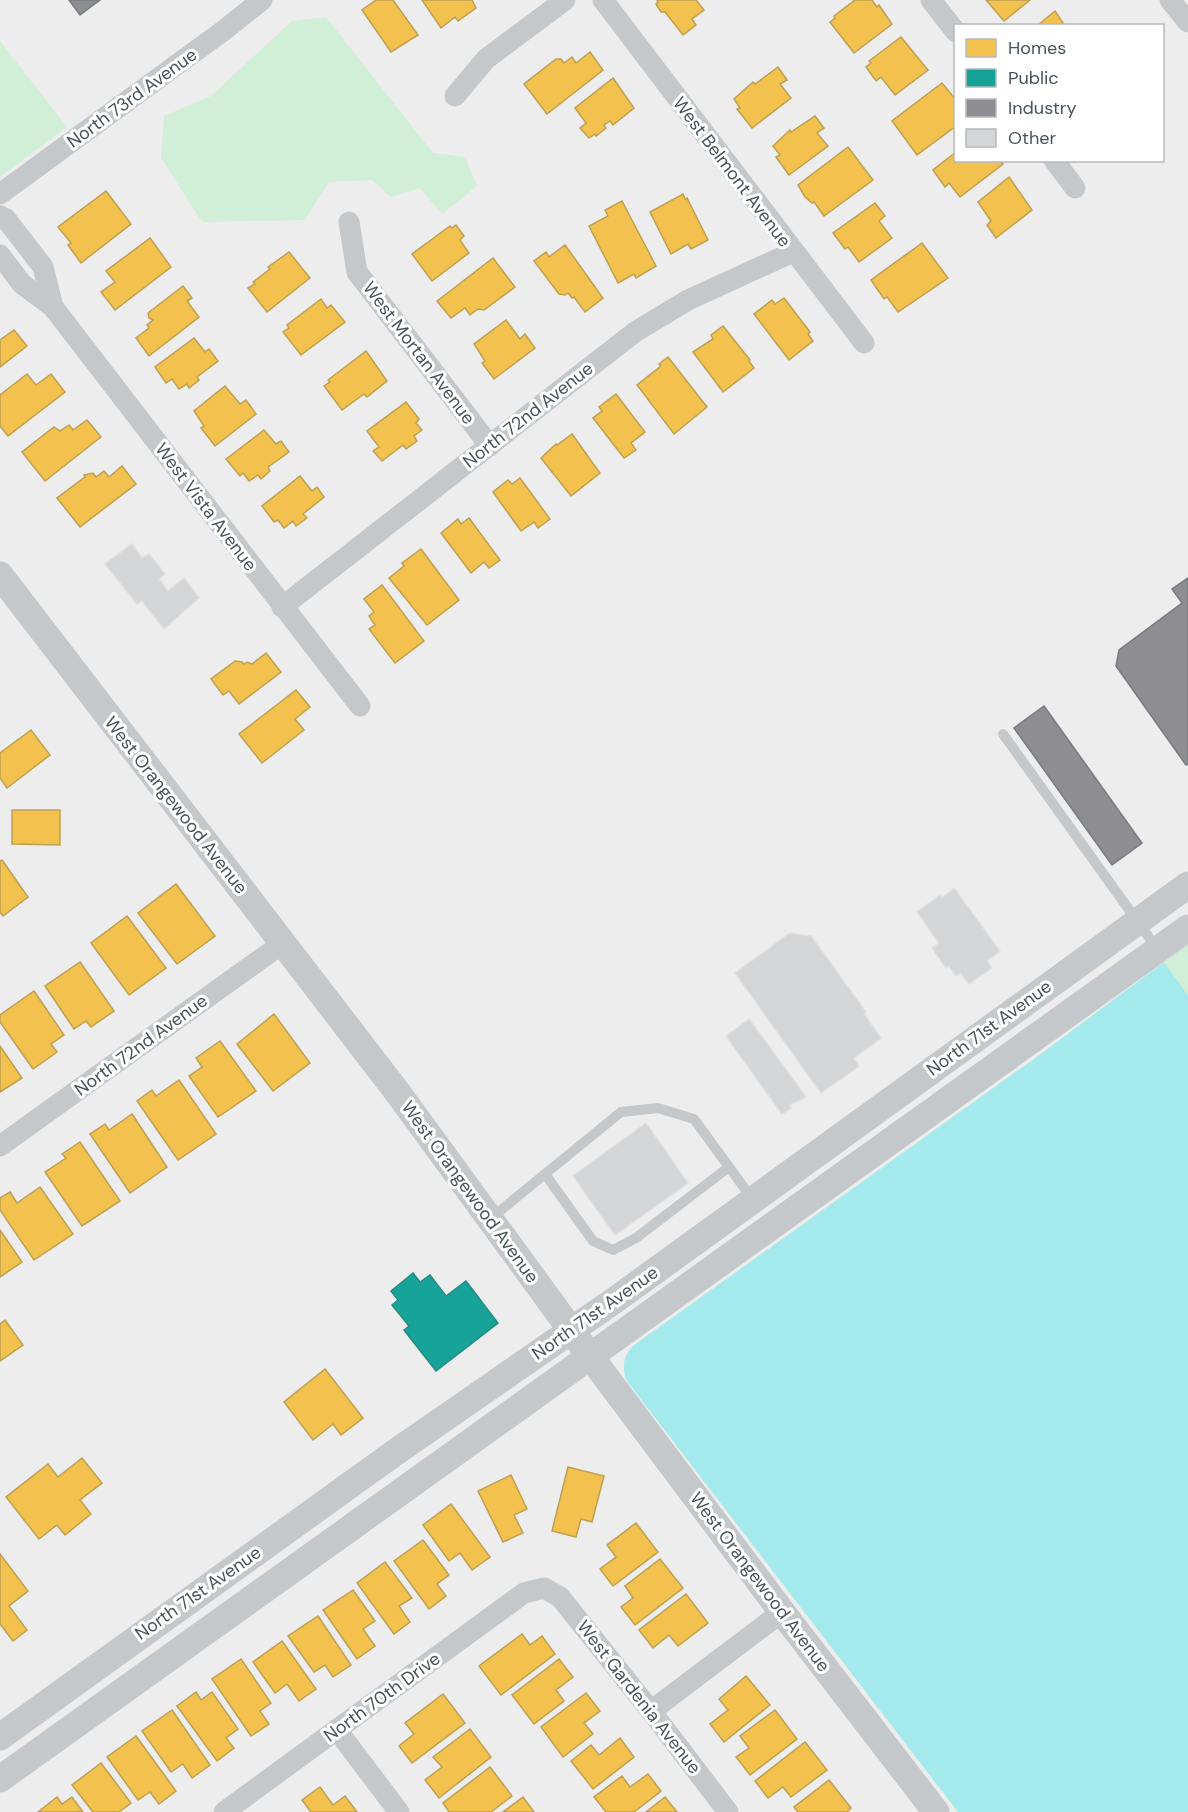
<svg xmlns="http://www.w3.org/2000/svg" width="1188" height="1812" viewBox="0 0 1188 1812" font-family="'DM Sans',sans-serif">
  <style>
    .green { fill: #d1eed7 }
    .water { fill: #a4eaed }
    .homes { fill: #f2c14e; stroke: #bea052; stroke-width: 1.5 }
    .public { fill: #17a398; stroke: #258b85; stroke-width: 1.5 }
    .industry { fill: #8d8d92; stroke: #777c81; stroke-width: 1.5 }
    .building { fill: #d4d5d6; stroke: #dfdfe0; stroke-width: 1.5 }
    .lines { fill: none; stroke-linecap: round; stroke-linejoin: round }
    .service { stroke: #c4c8ca; stroke-width: 10 }
    .minor { stroke: #c4c8ca; stroke-width: 21 }
    .tertiary { stroke: #c4c8ca; stroke-width: 27 }
    .labels { text-anchor: middle; stroke-width: 6; stroke-linejoin: round; paint-order: stroke }
    .street-label { font-size: 18px; fill: #45545a; stroke: #fff }
  </style>
  <rect width="100%" height="100%" fill="#eeeded"/>
  <!-- green -->
  <g class="green">
    <polygon points="326,17 433,153 465,157 477,186 442,214 420,188 391,197 372,180 329,182 305,220 202,222 161,158 164,116 211,96 292,21"/>
    <polygon points="0,41 67,127 0,177"/>
    <polygon points="1188,945 1188,995 1164,962"/>
  </g>
  <!-- water -->
  <path class="water" d="M 1164,962 L 1188,995 L 1188,1812 L 958,1812 L 626,1380 C 622,1365 623,1356 634,1345 L 1038,1056 Z"/>
  <!-- homes -->
  <g class="homes">
    <polygon points="376,0 393,0 418,35 391,52 362,10"/>
    <polygon points="422,0 472,0 476,8 458,21 455,17 441,28"/>
    <polygon points="657,0 696,0 704,10 692,19 696,25 683,35 665,12 661,12 656,4 658,2"/>
    <polygon points="855,0 872,0 877,7 879,5 892,24 854,53 830,22 835,18 834,16"/>
    <polygon points="986,0 1030,0 1004,21"/>
    <polygon points="1055,11 1065,26 1037,26"/>
    <polygon points="901,37 928,70 895,95 881,77 876,81 866,67 871,63 869,61"/>
    <polygon points="590,52 603,70 547,114 524,84 556,59 561,59 564,63 572,57 576,63"/>
    <polygon points="778,67 787,80 780,84 791,98 752,128 737,109 740,108 734,99 753,82 755,84"/>
    <polygon points="613,78 634,108 613,125 610,121 604,125 606,128 596,136 595,134 589,138 580,128 586,123 575,108"/>
    <polygon points="942,83 956,100 954,104 956,106 956,126 917,155 892,121"/>
    <polygon points="815,116 824,128 817,133 828,146 789,175 776,157 780,155 773,146 790,130 791,132"/>
    <polygon points="848,147 873,180 824,216 814,202 812,203 805,197 798,185"/>
    <polygon points="956,152 956,160 1000,160 1003,164 960,197 949,183 945,187 933,170"/>
    <polygon points="1009,177 1032,210 996,238 987,225 991,221 978,202"/>
    <polygon points="106,191 131,224 81,263 68,245 71,243 58,227"/>
    <polygon points="683,194 685,199 687,198 708,240 691,249 688,244 671,254 650,212"/>
    <polygon points="622,201 656,266 636,278 634,274 618,283 589,226 608,216 605,210"/>
    <polygon points="875,203 885,216 879,221 892,238 859,262 848,247 845,249 833,233"/>
    <polygon points="456,225 464,236 460,240 469,253 432,281 412,254 450,226 452,228"/>
    <polygon points="150,238 171,267 115,310 101,292 115,282 106,271"/>
    <polygon points="922,243 948,278 898,312 887,297 884,299 871,280"/>
    <polygon points="565,245 603,298 585,312 574,297 572,298 568,293 565,295 559,294 534,261 546,252 549,257"/>
    <polygon points="289,252 310,278 267,312 248,288 255,284 253,282 270,269 268,267"/>
    <polygon points="493,258 515,287 484,310 478,309 470,315 465,308 451,318 437,301"/>
    <polygon points="183,286 192,298 187,301 199,317 149,356 136,338 149,328 147,325 153,320 149,318 148,313"/>
    <polygon points="784,298 810,332 808,334 813,341 789,360 754,314 772,300 775,304"/>
    <polygon points="321,299 327,308 331,305 345,322 301,355 283,332 289,328 287,325"/>
    <polygon points="506,320 520,339 525,334 535,348 494,379 482,363 485,361 474,344"/>
    <polygon points="723,326 750,360 749,361 754,368 723,392 693,352 713,339 711,335"/>
    <polygon points="14,330 27,346 0,367 0,340"/>
    <polygon points="194,338 205,352 209,349 218,361 197,377 199,380 189,388 187,384 179,389 172,379 166,383 155,367"/>
    <polygon points="366,351 387,381 367,397 364,394 342,410 324,386 330,382 328,380"/>
    <polygon points="668,357 707,407 674,434 637,385 661,366 659,364"/>
    <polygon points="27,374 36,385 51,374 65,392 8,436 0,426 0,395"/>
    <polygon points="225,386 240,404 246,400 256,414 215,446 201,428 204,426 194,411"/>
    <polygon points="616,394 645,432 631,443 636,450 624,458 593,418 602,411 599,407"/>
    <polygon points="406,402 419,419 416,423 422,430 414,436 417,441 406,449 403,445 382,461 373,451 379,447 367,431"/>
    <polygon points="87,420 101,437 45,481 22,452 54,427 60,431 69,425 73,430"/>
    <polygon points="264,430 276,444 281,441 289,452 268,467 270,471 261,479 258,475 249,481 243,473 240,476 226,459"/>
    <polygon points="572,434 600,473 571,496 541,458 556,444 557,445"/>
    <polygon points="122,466 136,484 80,527 57,498 85,477 84,475 93,473 96,477 104,471 109,477"/>
    <polygon points="300,476 312,491 317,487 324,497 303,514 307,518 296,526 293,521 284,528 278,520 274,522 262,506"/>
    <polygon points="520,478 550,519 538,528 534,522 521,531 493,492 508,480 512,484"/>
    <polygon points="469,518 500,560 489,568 484,562 471,573 441,533 458,519 461,524"/>
    <polygon points="421,549 459,600 427,625 389,578 404,566 402,563"/>
    <polygon points="382,585 424,641 395,663 369,629 375,625 369,616 374,612 364,599"/>
    <polygon points="266,653 281,672 239,704 229,691 223,695 211,679 235,661 242,662 244,664 247,662 252,664"/>
    <polygon points="296,690 310,707 295,719 304,730 262,763 239,734"/>
    <polygon points="31,730 50,755 7,788 0,778 0,753"/>
    <polygon points="12,810 60,810 60,845 12,844"/>
    <polygon points="2,860 28,897 3,916 0,912 0,861"/>
    <polygon points="176,884 215,936 177,964 138,913"/>
    <polygon points="127,916 166,968 129,995 91,943"/>
    <polygon points="80,962 114,1011 91,1027 86,1021 74,1029 45,986"/>
    <polygon points="34,991 64,1035 51,1044 57,1052 33,1069 0,1022 0,1015"/>
    <polygon points="274,1014 310,1063 273,1091 237,1044"/>
    <polygon points="220,1041 256,1091 218,1117 189,1076 202,1067 196,1058"/>
    <polygon points="0,1046 22,1078 0,1092"/>
    <polygon points="179,1080 216,1134 178,1160 137,1101 152,1090 156,1096"/>
    <polygon points="132,1114 167,1167 130,1193 90,1134 105,1124 109,1130"/>
    <polygon points="80,1142 120,1201 82,1226 45,1172 66,1158 62,1154"/>
    <polygon points="40,1187 73,1234 34,1260 0,1210 0,1198 10,1192 17,1203"/>
    <polygon points="0,1230 22,1262 0,1277"/>
    <polygon points="5,1320 23,1345 0,1361 0,1324"/>
    <polygon points="325,1369 363,1418 341,1435 333,1424 313,1440 284,1402"/>
    <polygon points="82,1458 102,1483 80,1500 91,1514 65,1535 57,1525 39,1539 6,1497 48,1464 58,1477"/>
    <polygon points="568,1467 604,1476 592,1522 581,1519 576,1537 552,1531"/>
    <polygon points="511,1475 527,1509 514,1515 523,1533 503,1542 478,1491"/>
    <polygon points="451,1504 490,1557 472,1570 460,1553 449,1561 423,1525"/>
    <polygon points="636,1523 658,1552 613,1586 600,1569 616,1557 607,1545"/>
    <polygon points="423,1540 449,1575 437,1584 446,1596 429,1609 394,1561"/>
    <polygon points="0,1554 28,1591 9,1606 27,1630 13,1641 0,1624"/>
    <polygon points="660,1559 683,1588 635,1625 621,1607 633,1598 625,1586"/>
    <polygon points="385,1562 412,1598 399,1606 410,1622 394,1634 357,1583"/>
    <polygon points="353,1590 375,1621 363,1629 375,1646 357,1659 323,1610"/>
    <polygon points="686,1594 708,1623 678,1646 669,1635 653,1648 639,1630"/>
    <polygon points="318,1616 351,1665 333,1677 325,1665 314,1672 288,1636"/>
    <polygon points="522,1634 530,1645 542,1636 555,1654 501,1695 479,1666"/>
    <polygon points="282,1641 316,1689 299,1701 287,1684 275,1693 253,1662"/>
    <polygon points="241,1659 271,1703 260,1711 269,1724 251,1736 212,1679"/>
    <polygon points="559,1659 573,1677 556,1690 564,1701 534,1724 512,1695"/>
    <polygon points="746,1676 770,1705 724,1742 710,1724 728,1710 719,1699"/>
    <polygon points="196,1692 201,1700 212,1692 238,1729 226,1738 234,1748 217,1761 177,1706"/>
    <polygon points="586,1693 600,1711 584,1723 593,1734 563,1757 541,1727"/>
    <polygon points="443,1694 465,1723 412,1763 399,1746 414,1734 405,1723"/>
    <polygon points="172,1710 210,1765 192,1778 183,1764 171,1772 142,1731"/>
    <polygon points="775,1710 797,1739 750,1775 736,1757 749,1748 740,1736"/>
    <polygon points="470,1729 491,1757 439,1798 425,1780 442,1767 433,1757"/>
    <polygon points="136,1736 176,1791 159,1804 150,1792 138,1800 107,1757"/>
    <polygon points="620,1738 634,1757 593,1789 571,1761 591,1745 599,1755"/>
    <polygon points="805,1742 827,1770 791,1797 783,1787 768,1798 755,1781"/>
    <polygon points="101,1763 131,1803 119,1812 93,1812 72,1785"/>
    <polygon points="490,1767 512,1796 491,1812 449,1812 443,1803"/>
    <polygon points="648,1774 661,1791 634,1812 606,1812 594,1797 622,1776 630,1787"/>
    <polygon points="829,1780 851,1808 847,1812 798,1812 794,1807"/>
    <polygon points="320,1787 333,1805 345,1796 357,1812 311,1812 302,1800"/>
    <polygon points="57,1797 62,1804 72,1797 83,1812 38,1812"/>
    <polygon points="523,1797 534,1812 503,1812"/>
    <polygon points="665,1797 677,1812 646,1812"/>
  </g>
  <!-- public -->
  <polygon class="public" points="413,1273 420,1282 430,1275 446,1296 466,1281 498,1323 436,1371 404,1330 409,1326 392,1305 398,1300 391,1291"/>
  <!-- industry -->
  <g class="industry">
    <polygon points="69,0 100,0 80,15"/>
    <polygon points="1188,578 1188,764 1186,765 1116,666 1119,650 1182,603 1172,589"/>
    <polygon points="1044,706 1142,843 1112,865 1014,728"/>
  </g>
  <!-- building -->
  <g class="building">
    <polygon points="132,544 142,558 149,554 165,574 159,579 168,591 184,578 199,598 164,629 142,601 137,604 105,564"/>
    <polygon points="954,888 1000,951 987,961 992,968 969,984 960,973 956,976 949,966 946,968 932,948 939,943 917,912 940,895 942,898"/>
    <polygon points="790,933 811,936 866,1012 864,1014 881,1038 854,1058 859,1066 821,1093 735,973"/>
    <polygon points="749,1019 806,1097 789,1105 791,1108 782,1114 726,1036"/>
    <polygon points="646,1123 688,1183 615,1235 573,1176"/>
  </g>
  <g class="lines">
    <!-- service -->
    <g class="service">
      <polyline points="1003,734 1158,950"/>
      <polyline points="545,1174 621,1112 658,1108 694,1119 729,1167"/>
      <polyline points="490,1219 545,1174 593,1241 613,1250 636,1238 729,1167 753,1200"/>
    </g>
    <!-- minor -->
    <g class="minor">
      <polyline points="603,0 864,343"/>
      <polyline points="931,0 956,32"/>
      <polyline points="1170,0 1188,22"/>
      <polyline points="455,96 486,59 565,0"/>
      <polyline points="1054,160 1075,188"/>
      <polyline points="0,194 223,31 262,0"/>
      <polyline points="0,216 6,219 43,267 53,307"/>
      <polyline points="349,222 357,272 490,446"/>
      <polyline points="0,255 22,284 53,307 360,706"/>
      <polyline points="282,607 635,332 688,300 793,252"/>
      <polyline points="0,1146 283,943"/>
      <polyline points="651,1711 782,1612"/>
      <polyline points="337,1730 399,1812"/>
      <polyline points="224,1812 524,1593 544,1588 560,1597 651,1711 728,1812"/>
    </g>
    <!-- tertiary -->
    <g class="tertiary">
      <polyline points="0,575 398,1093 590,1356 782,1612 936,1812"/>
      <polyline points="0,1737 393,1454 615,1300 1188,885"/>
      <polyline points="0,1779 1188,928"/>
    </g>
  </g>
  <g class="labels">
    <!-- street labels -->
    <g class="street-label">
      <text transform="translate(132 98) rotate(-36)" y="6">North 73rd Avenue</text>
      <text transform="translate(732 172) rotate(53)" y="6">West Belmont Avenue</text>
      <text transform="translate(419 353) rotate(53)" y="6">West Mortan Avenue</text>
      <text transform="translate(528 415) rotate(-38)" y="6">North 72nd Avenue</text>
      <text transform="translate(206 507) rotate(53)" y="6">West Vista Avenue</text>
      <text transform="translate(176 805) rotate(52)" y="6">West Orangewood Avenue</text>
      <text transform="translate(989 1028) rotate(-36)" y="6">North 71st Avenue</text>
      <text transform="translate(141 1045) rotate(-36)" y="6">North 72nd Avenue</text>
      <text transform="translate(470 1192) rotate(54)" y="6">West Orangewood Avenue</text>
      <text transform="translate(595 1313) rotate(-35)" y="6">North 71st Avenue</text>
      <text transform="translate(760 1582) rotate(53)" y="6">West Orangewood Avenue</text>
      <text transform="translate(198 1593) rotate(-35)" y="6">North 71st Avenue</text>
      <text transform="translate(382 1697) rotate(-36)" y="6">North 70th Drive</text>
      <text transform="translate(639 1697) rotate(52)" y="6">West Gardenia Avenue</text>
    </g>
  </g>
  <!-- legend -->
  <rect x="954" y="24" width="210" height="138" fill="#ffffff" stroke="#b5bbbd" stroke-width="1.5"/>
  <rect x="966" y="39" width="30" height="18" fill="#f2c14e" stroke="#b5bbbd" stroke-width="1.5"/>
  <text x="1008" y="54" font-size="18" fill="#45545a">Homes</text>
  <rect x="966" y="69" width="30" height="18" fill="#17a398" stroke="#b5bbbd" stroke-width="1.5"/>
  <text x="1008" y="84" font-size="18" fill="#45545a">Public</text>
  <rect x="966" y="99" width="30" height="18" fill="#8d8d92" stroke="#b5bbbd" stroke-width="1.5"/>
  <text x="1008" y="114" font-size="18" fill="#45545a">Industry</text>
  <rect x="966" y="129" width="30" height="18" fill="#d4d5d6" stroke="#b5bbbd" stroke-width="1.5"/>
  <text x="1008" y="144" font-size="18" fill="#45545a">Other</text>
</svg>
